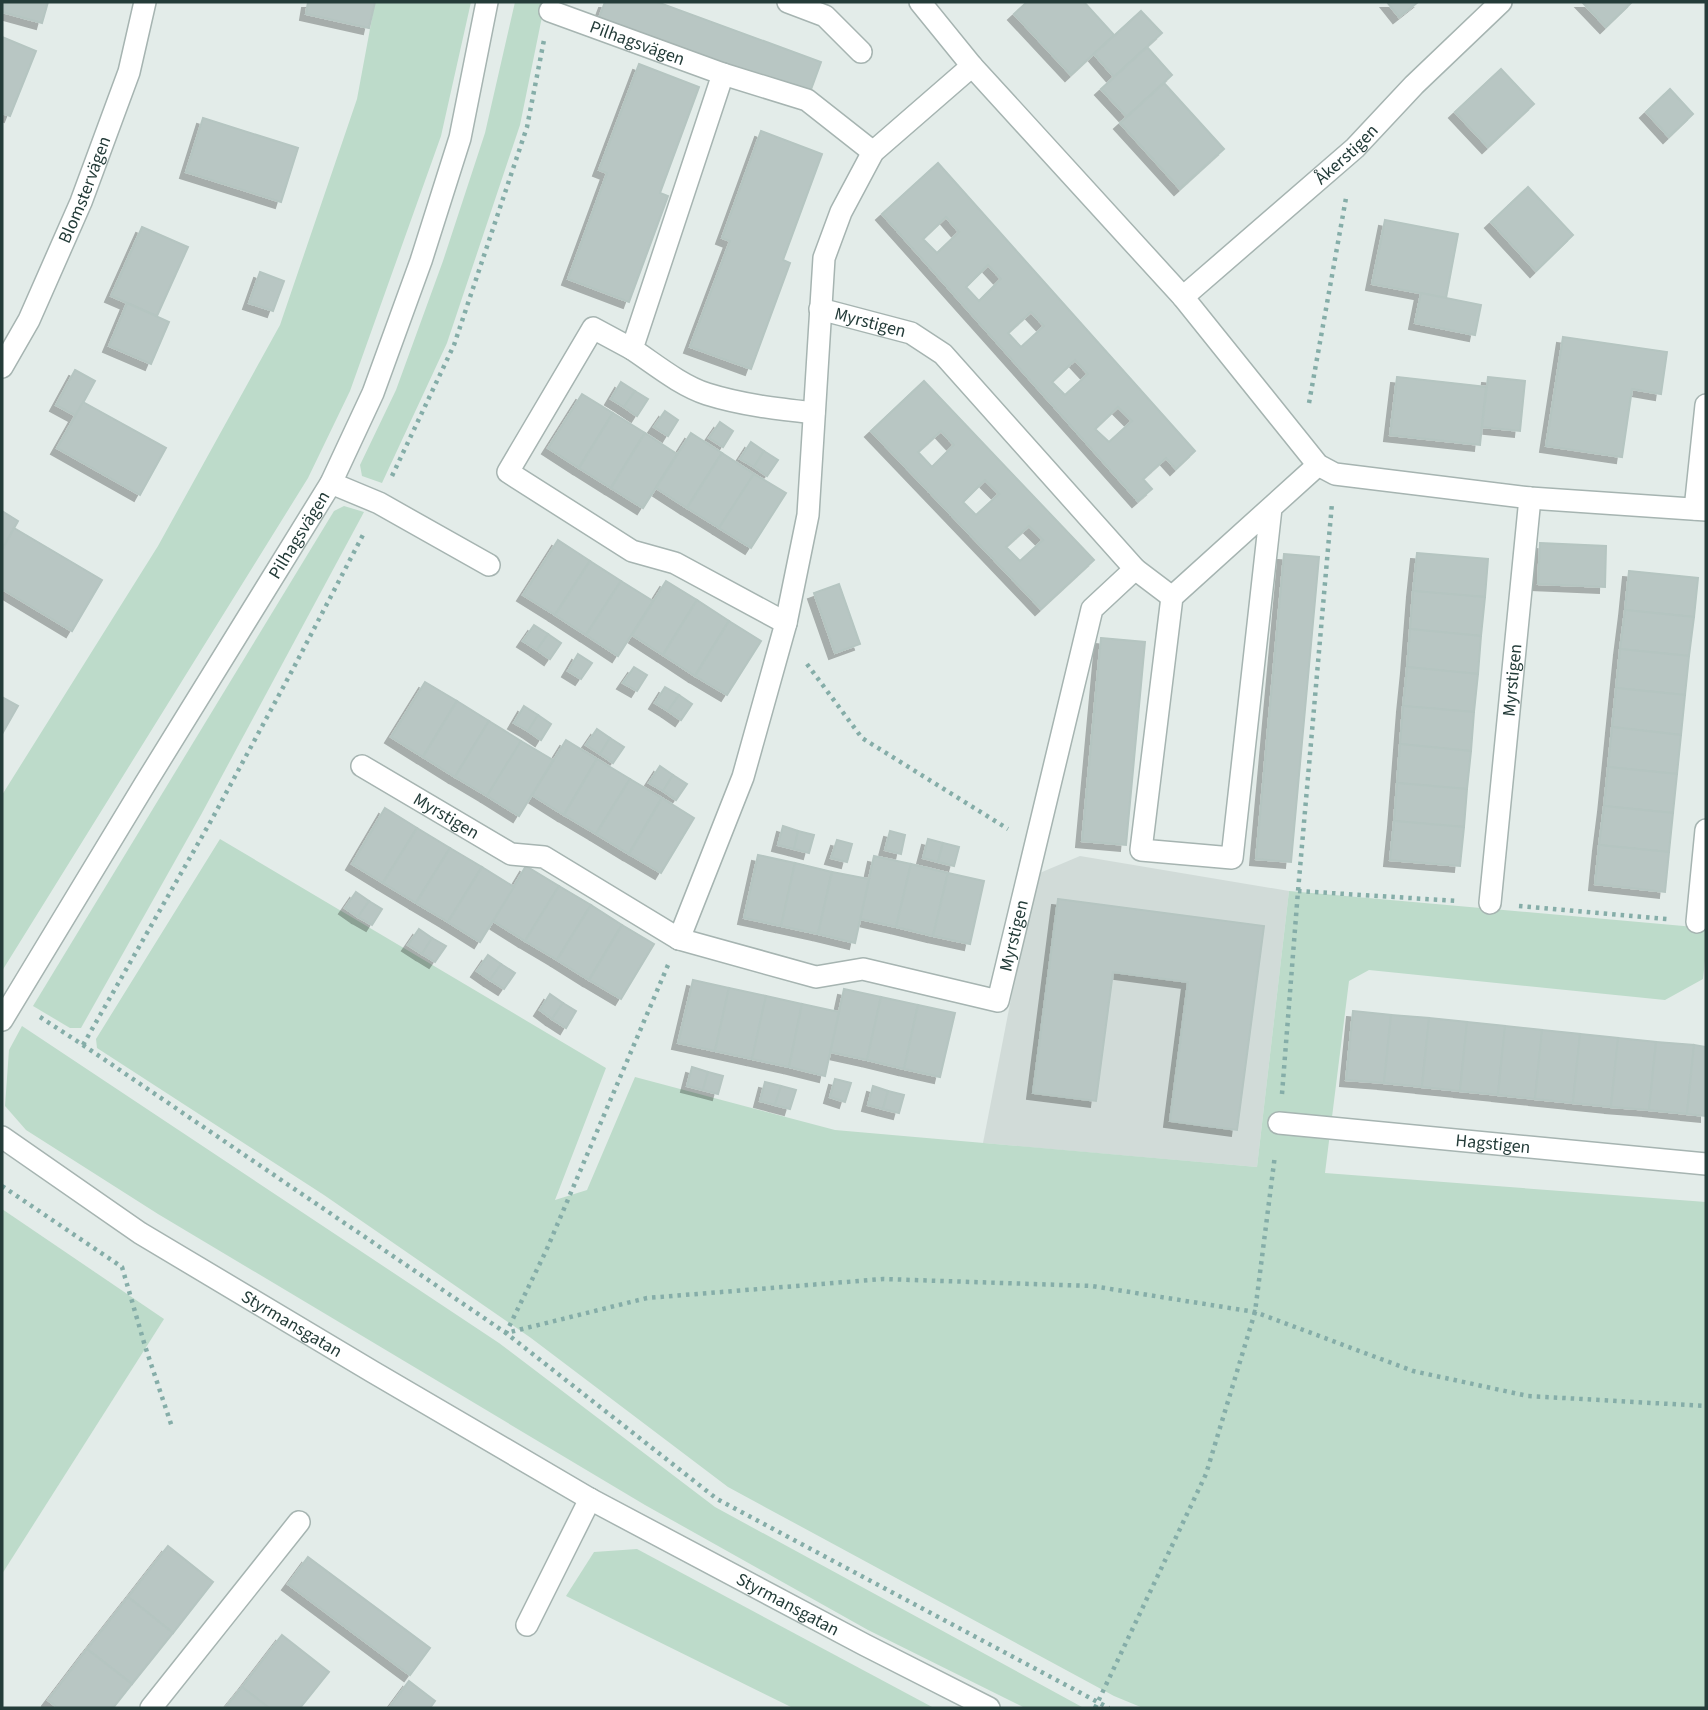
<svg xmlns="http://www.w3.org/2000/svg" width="1708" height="1710" viewBox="0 0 1708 1710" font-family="'Source Sans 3',sans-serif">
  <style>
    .built { fill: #d1dbd8 }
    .green { fill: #bddbca }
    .building { fill: #b8c6c3; stroke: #b5c5c1; stroke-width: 2; fill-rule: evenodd; filter: url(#shadow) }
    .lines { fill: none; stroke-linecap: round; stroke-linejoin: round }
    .service-casing { stroke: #a6b4b1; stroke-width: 24 }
    .minor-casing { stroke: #a6b4b1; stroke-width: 24 }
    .path { stroke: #85ada8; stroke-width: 4.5; stroke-dasharray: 3.5 5; stroke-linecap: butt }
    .service { stroke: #fff; stroke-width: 21 }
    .minor { stroke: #fff; stroke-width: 21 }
    .labels { text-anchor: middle; stroke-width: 7; stroke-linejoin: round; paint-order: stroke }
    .street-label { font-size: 18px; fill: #243c39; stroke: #f3f8f7 }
  </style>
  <defs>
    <filter id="shadow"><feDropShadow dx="-6" dy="6" stdDeviation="0" flood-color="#0004"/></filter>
  </defs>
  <rect width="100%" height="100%" fill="#e3ece9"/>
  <!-- built -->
  <polygon class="built" points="1080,856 1289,891 1257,1167 983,1143 1035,875"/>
  <!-- green -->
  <g class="green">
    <polygon points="375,2 471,2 441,136 350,391 308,478 2,971 2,795 158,546 280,325 357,99"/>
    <polygon points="515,2 545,2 520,125 447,343 382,483 362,476 360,465 396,390 443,261 485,133"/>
    <polygon points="344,506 364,512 202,813 81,1028 70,1028 33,1006 334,511"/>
    <polygon points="220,839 606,1068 555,1200 587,1190 635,1077 835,1130 1257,1167 1289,891 1706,928 1706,951 1703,979 1665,1000 1369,970 1349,981 1325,1173 1706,1202 1706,1708 1143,1708 1114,1696 728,1487 531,1338 324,1195 97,1048 96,1039"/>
    <polygon points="22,1026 499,1343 715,1507 1082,1707 1081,1708 1025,1708 868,1630 645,1505 158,1214 26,1130 5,1106 9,1050"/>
    <polygon points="2,1209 164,1319 2,1574"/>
    <polygon points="637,1549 934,1708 793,1708 566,1596 594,1552"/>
  </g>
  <!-- building -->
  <g class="building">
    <polygon points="2,2 48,2 42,23 2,12"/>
    <polygon points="308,2 375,2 369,28 306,14"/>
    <polygon points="605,2 657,2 821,62 809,95 599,18"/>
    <polygon points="1027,2 1084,2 1114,35 1071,75 1014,14"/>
    <polygon points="1387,2 1418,2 1399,17"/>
    <polygon points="1582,2 1632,2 1606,27"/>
    <polygon points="1141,11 1162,33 1114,77 1094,54"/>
    <polygon points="2,37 36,51 10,116 2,113"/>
    <polygon points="1147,47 1172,75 1127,117 1101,89"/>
    <polygon points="639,64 699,87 660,193 668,196 629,302 568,279 607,173 599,170"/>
    <polygon points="1501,69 1534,104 1488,147 1455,112"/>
    <polygon points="1164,83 1224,149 1180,189 1120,123"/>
    <polygon points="1670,89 1693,114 1669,137 1646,112"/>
    <polygon points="203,118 298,148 281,202 186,172"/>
    <polygon points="761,131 822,154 783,260 790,263 751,369 690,347 730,241 722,238"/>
    <path d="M 938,163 L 1195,451 L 1176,469 L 1166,458 L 1143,479 L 1152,489 L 1138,501 L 882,214 ZM 946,217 L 959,232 L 937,253 L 923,239 ZM 988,265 L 1001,279 L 979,301 L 966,287 ZM 1031,312 L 1044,326 L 1021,347 L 1008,333 ZM 1075,360 L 1088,374 L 1065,395 L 1052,382 ZM 1118,407 L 1132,421 L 1109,442 L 1095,429 Z"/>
    <polygon points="1528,187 1573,235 1536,271 1491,222"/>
    <polygon points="1385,220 1458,234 1446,298 1372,284"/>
    <polygon points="142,227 188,247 157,316 111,296"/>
    <polygon points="260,272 284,281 273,311 249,303"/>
    <polygon points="1421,293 1481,305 1475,335 1415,323"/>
    <polygon points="127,303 169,322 151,364 109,346"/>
    <polygon points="1563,337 1667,352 1661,394 1632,389 1622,457 1546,446"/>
    <polygon points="75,370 95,381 76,416 56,405"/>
    <polygon points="1397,377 1486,387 1480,445 1390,435"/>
    <polygon points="1488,377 1525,381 1520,431 1482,427"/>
    <path d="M 924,381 L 1094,560 L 1041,609 L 871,431 ZM 941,431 L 954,445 L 932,467 L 918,452 ZM 985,480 L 999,494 L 976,515 L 963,502 ZM 1029,526 L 1043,540 L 1020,561 L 1006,547 Z"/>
    <polygon points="621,382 635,391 624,407 611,399"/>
    <polygon points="635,391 648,399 637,416 624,407"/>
    <polygon points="582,394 613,413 579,468 548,448"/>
    <polygon points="83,402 166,448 140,495 57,448"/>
    <polygon points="665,411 678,420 668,436 654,427"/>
    <polygon points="613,413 645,433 611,488 579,468"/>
    <polygon points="720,422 733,431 723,447 709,438"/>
    <polygon points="645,433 677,454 643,508 611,488"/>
    <polygon points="691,433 722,453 687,508 656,488"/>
    <polygon points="751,442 764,451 754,467 740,459"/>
    <polygon points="764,451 778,460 767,476 754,467"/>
    <polygon points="722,453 754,474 719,528 687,508"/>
    <polygon points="754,474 786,493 751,548 719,528"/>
    <polygon points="2,511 18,521 2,550"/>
    <polygon points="14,528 102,580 72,631 2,589 2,550"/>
    <polygon points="558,540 590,561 555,615 523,595"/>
    <polygon points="1540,543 1606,546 1605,587 1538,584"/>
    <polygon points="1417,553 1488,559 1485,597 1413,591"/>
    <polygon points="1284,554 1319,557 1291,862 1256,859"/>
    <polygon points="590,561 621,581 586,635 555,615"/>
    <polygon points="1629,571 1698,578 1694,617 1625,610"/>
    <polygon points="621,581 653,601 618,656 586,635"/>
    <polygon points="666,581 697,600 663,655 632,635"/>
    <polygon points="839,584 860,644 835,653 814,593"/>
    <polygon points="1413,591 1485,597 1481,636 1410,629"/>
    <polygon points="697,600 729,621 695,676 663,655"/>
    <polygon points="1625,610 1694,617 1689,656 1620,649"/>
    <polygon points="729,621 761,641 727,695 695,676"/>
    <polygon points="534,625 548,634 537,650 523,641"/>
    <polygon points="1410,629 1481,636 1478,674 1407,667"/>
    <polygon points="548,634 561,643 550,659 537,650"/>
    <polygon points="1101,638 1145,642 1126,845 1082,841"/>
    <polygon points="1620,649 1689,656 1685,695 1616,688"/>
    <polygon points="578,654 592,663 581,679 568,671"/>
    <polygon points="634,667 647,675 637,691 623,683"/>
    <polygon points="1407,667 1478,674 1474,712 1403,706"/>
    <polygon points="425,682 457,701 423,757 391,737"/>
    <polygon points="665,687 679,695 668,711 655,703"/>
    <polygon points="1616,688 1685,695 1681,735 1612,727"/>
    <polygon points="679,695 692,704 681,720 668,711"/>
    <polygon points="2,697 18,706 2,734"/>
    <polygon points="457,701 489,721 455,777 423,757"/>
    <polygon points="524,706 538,715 528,731 514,723"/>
    <polygon points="1403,706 1474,712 1471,751 1400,744"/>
    <polygon points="538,715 551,724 541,740 528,731"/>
    <polygon points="489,721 521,741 487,796 455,777"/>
    <polygon points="1612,727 1681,735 1677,774 1608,767"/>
    <polygon points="597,729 610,738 600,754 586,745"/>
    <polygon points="610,738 624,747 613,763 600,754"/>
    <polygon points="566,740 597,759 564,815 532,795"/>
    <polygon points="521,741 553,760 519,816 487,796"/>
    <polygon points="1400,744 1471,751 1467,789 1397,783"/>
    <polygon points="597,759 630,779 596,834 564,815"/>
    <polygon points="660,766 673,775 663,791 649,783"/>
    <polygon points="1608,767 1677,774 1673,813 1604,806"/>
    <polygon points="673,775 687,784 676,800 663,791"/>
    <polygon points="630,779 662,798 629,854 596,834"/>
    <polygon points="1397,783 1467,789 1464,827 1394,821"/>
    <polygon points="662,798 694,818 661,873 629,854"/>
    <polygon points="1604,806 1673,813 1669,852 1599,845"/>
    <polygon points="385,808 417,828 383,883 352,864"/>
    <polygon points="1394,821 1464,827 1460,866 1390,860"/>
    <polygon points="783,826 798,831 794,849 778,845"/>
    <polygon points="417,828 450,848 416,903 383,883"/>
    <polygon points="798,831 814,835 809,853 794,849"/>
    <polygon points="890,831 905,835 901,854 885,850"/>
    <polygon points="928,839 943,843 938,862 923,858"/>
    <polygon points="837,840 852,844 847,862 831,858"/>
    <polygon points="943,843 959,847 954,866 938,862"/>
    <polygon points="1599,845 1669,852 1665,892 1595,884"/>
    <polygon points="450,848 482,867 448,922 416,903"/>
    <polygon points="758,855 795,863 781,926 744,918"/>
    <polygon points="874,856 911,864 896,927 860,919"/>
    <polygon points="795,863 832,872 818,934 781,926"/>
    <polygon points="911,864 948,873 933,936 896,927"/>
    <polygon points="526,866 559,886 525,941 493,921"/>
    <polygon points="482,867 514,887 480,942 448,922"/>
    <polygon points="832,872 869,879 855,943 818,934"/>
    <polygon points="948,873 984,881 970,944 933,936"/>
    <polygon points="559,886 591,905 557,960 525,941"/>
    <polygon points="356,892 369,901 358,917 345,908"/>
    <polygon points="1058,899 1264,926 1237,1130 1170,1121 1188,982 1113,972 1096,1101 1033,1093"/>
    <polygon points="369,901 382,909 372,925 358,917"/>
    <polygon points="591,905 622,925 589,980 557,960"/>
    <polygon points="622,925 654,944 621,999 589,980"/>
    <polygon points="419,929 432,938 422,954 408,945"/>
    <polygon points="432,938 446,946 435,962 422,954"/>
    <polygon points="488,955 501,964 490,980 477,971"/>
    <polygon points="501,964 515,973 504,989 490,980"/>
    <polygon points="693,980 729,988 715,1051 678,1043"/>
    <polygon points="729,988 766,996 752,1059 715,1051"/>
    <polygon points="844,989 881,997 867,1060 830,1052"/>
    <polygon points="550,994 563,1003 552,1019 540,1010"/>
    <polygon points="766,996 802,1004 789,1067 752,1059"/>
    <polygon points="881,997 918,1005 904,1069 867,1060"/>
    <polygon points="563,1003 576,1011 566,1028 552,1019"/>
    <polygon points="802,1004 839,1012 825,1076 789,1067"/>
    <polygon points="918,1005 955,1013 940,1077 904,1069"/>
    <polygon points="1353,1011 1391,1015 1384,1083 1346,1080"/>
    <polygon points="1391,1015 1429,1018 1422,1087 1384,1083"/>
    <polygon points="1429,1018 1467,1022 1460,1091 1422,1087"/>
    <polygon points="1467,1022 1505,1026 1498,1095 1460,1091"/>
    <polygon points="1505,1026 1542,1030 1535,1099 1498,1095"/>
    <polygon points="1542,1030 1580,1034 1573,1103 1535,1099"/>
    <polygon points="1580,1034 1618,1038 1611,1107 1573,1103"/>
    <polygon points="1618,1038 1656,1042 1649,1110 1611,1107"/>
    <polygon points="1656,1042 1694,1045 1687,1114 1649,1110"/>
    <polygon points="1694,1045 1706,1047 1706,1116 1687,1114"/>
    <polygon points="692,1067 708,1072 703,1090 687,1086"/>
    <polygon points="708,1072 723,1076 718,1094 703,1090"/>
    <polygon points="835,1079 851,1083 845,1102 830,1097"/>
    <polygon points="765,1082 781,1086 775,1105 760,1101"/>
    <polygon points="781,1086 796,1090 790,1109 775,1105"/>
    <polygon points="873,1086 888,1091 883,1109 868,1105"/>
    <polygon points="888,1091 904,1095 899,1113 883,1109"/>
    <polygon points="168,1546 213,1582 173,1633 128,1597"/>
    <polygon points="308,1557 430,1648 410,1675 288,1584"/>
    <polygon points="128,1597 173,1633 132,1684 87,1649"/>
    <polygon points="282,1635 329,1672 300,1708 269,1708 242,1687"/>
    <polygon points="87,1649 132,1684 113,1708 58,1708 48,1700"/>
    <polygon points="409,1681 435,1701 430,1708 389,1708"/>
    <polygon points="242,1687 269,1708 225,1708"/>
  </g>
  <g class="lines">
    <defs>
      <g id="service">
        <polyline points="788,2 825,16 861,52"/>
        <polyline points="331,483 379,503 489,565"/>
        <polyline points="1271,508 1232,858 1141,850 1172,597 1318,465"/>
      </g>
      <g id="minor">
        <polyline points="920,2 972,66 1183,297 1318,465 1335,474 1530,498 1706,510"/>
        <path id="s1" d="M 550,11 L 723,74 L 807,100 L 873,152"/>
        <path d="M 723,74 L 632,349 C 656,365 680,385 707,394 C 742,405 778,409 814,413"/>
        <path id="s2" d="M 1183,297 L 1355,148 L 1414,85 L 1501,2"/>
        <path id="s3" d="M 820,309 L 911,333 L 943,354 L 1135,569 L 1172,597"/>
        <polyline points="632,349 593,328 508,472 632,551 675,563 786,623"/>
        <path id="s4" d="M 2,367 L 29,320 L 81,202 L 129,72 L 145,2"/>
        <polyline points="1695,509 1706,405"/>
        <path id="s5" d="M 362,766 L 511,854 L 544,857 L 679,939 L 816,977 L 863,969 L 998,1001 L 1092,609 L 1135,569"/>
        <path id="s6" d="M 1490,903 L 1530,498"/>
        <polyline points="1697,922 1706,830"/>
        <polyline points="679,939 743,777 786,623 808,515 824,258 841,212 873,152 972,66"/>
        <path id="s7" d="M 2,1020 L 145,784 L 331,483 L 373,393 L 421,261 L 460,138 L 487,2"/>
        <path id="s8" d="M 1279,1123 L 1706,1164"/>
        <path id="s9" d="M 2,1137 L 140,1233 L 373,1372 L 590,1499 L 865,1645 L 989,1708"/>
        <polyline points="527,1625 590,1499"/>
        <polyline points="151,1708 299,1522"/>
      </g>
    </defs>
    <!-- service casing -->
    <use href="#service" class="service-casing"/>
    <!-- minor casing -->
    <use href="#minor" class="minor-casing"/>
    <!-- path -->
    <g class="path">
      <polyline points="1309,403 1346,198"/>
      <polyline points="392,476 454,345 527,127 544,40"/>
      <polyline points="807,664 862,738 1008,829"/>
      <polyline points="1298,891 1458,901"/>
      <polyline points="1519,906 1667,919"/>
      <polyline points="668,965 546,1251 506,1333 647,1298 883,1279 1092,1286 1255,1312 1413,1371 1528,1396 1706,1406"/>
      <polyline points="40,1017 83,1045 506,1333 717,1499 1109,1708"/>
      <polyline points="83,1045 212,819 293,669 365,531"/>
      <polyline points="1282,1094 1298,891 1332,503"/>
      <polyline points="2,1186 122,1267 145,1346 172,1427"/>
      <polyline points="1095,1708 1206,1474 1255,1312 1275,1155"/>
    </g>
    <!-- service -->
    <use href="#service" class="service"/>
    <!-- minor -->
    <use href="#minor" class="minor"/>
  </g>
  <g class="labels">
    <!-- street labels -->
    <g class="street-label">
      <text dy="6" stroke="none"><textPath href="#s1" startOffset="93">Pilhagsvägen</textPath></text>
      <text dy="6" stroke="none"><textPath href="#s2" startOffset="217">Åkerstigen</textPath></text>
      <text dy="6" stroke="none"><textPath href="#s4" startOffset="196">Blomstervägen</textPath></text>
      <text dy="6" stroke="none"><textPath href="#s3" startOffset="52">Myrstigen</textPath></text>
      <text dy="6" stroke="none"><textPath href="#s7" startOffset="569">Pilhagsvägen</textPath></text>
      <text dy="6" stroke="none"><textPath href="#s6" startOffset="224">Myrstigen</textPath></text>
      <text dy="6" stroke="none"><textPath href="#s5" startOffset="98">Myrstigen</textPath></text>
      <text dy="6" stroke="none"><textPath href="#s5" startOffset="760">Myrstigen</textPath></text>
      <text dy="6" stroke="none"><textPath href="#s8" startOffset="215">Hagstigen</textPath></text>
      <text dy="6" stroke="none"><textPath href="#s9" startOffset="345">Styrmansgatan</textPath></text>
      <text dy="6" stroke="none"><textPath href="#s9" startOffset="915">Styrmansgatan</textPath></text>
    </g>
  </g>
  <!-- border -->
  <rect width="1708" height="1710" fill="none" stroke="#243c39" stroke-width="7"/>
</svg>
